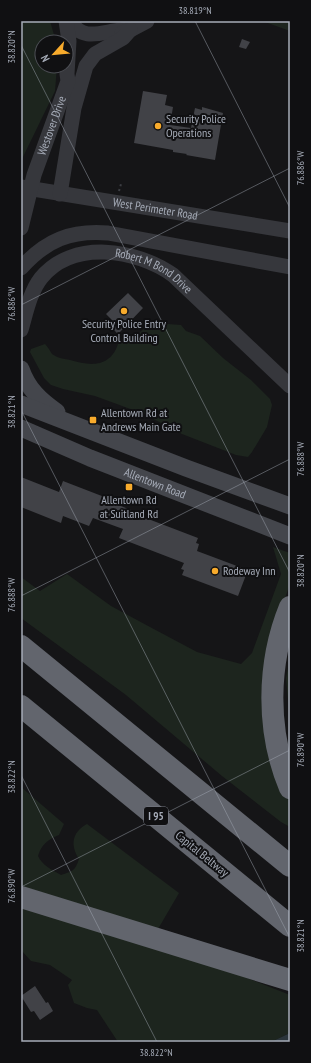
<svg xmlns="http://www.w3.org/2000/svg" width="311" height="1063" viewBox="0 0 311 1063" font-family="'PT Sans Narrow',sans-serif">
  <style>
    .green { fill: #1d251e }
    .water { fill: #2b353b }
    .building { fill: #414247 }
    .lines { fill: none; stroke-linecap: round; stroke-linejoin: round }
    .path { stroke: #3c3e43; stroke-width: 2; stroke-dasharray: 2 3; stroke-linecap: butt }
    .tertiary { stroke: #36373c; stroke-width: 15 }
    .secondary { stroke: #44464c; stroke-width: 17 }
    .motorway { stroke: #62656d; stroke-width: 22 }
    .ticks { fill: none; stroke: #a6acb8; stroke-width: 1; stroke-opacity: 0.45 }
    .poi-dot { fill: #f8ab2c; stroke: #101012; stroke-width: 1.5 }
    .labels { text-anchor: middle; stroke-width: 4; stroke-linejoin: round; paint-order: stroke }
    .shield { fill: #101012; stroke: #797d86; stroke-width: 1 }
    .shield-label { font-size: 11px; font-weight: bold; fill: #a6acb8 }
    .poi-label { font-size: 12px; fill: #a6acb8; stroke: #101012; text-anchor: start }
    .street-label { font-size: 12px; fill: #a6acb8; stroke: #101012 }
    .neatline { fill: none; stroke: #a6acb8; stroke-width: 1.5 }
    .ticks-label { font-size: 10px; text-anchor: middle; fill: #a6acb8 }
  </style>
  <rect width="100%" height="100%" fill="#151517"/>
  <!-- green -->
  <g class="green">
    <polygon points="21,21 50,21 56,42 42,42 42,66 57,66 55,91 21,161"/>
    <polygon points="265,21 290,21 290,31 265,22"/>
    <path d="M 154,323 L 181,325 L 186,331 L 200,336 L 223,358 L 251,380 L 270,399 L 272,405 L 267,427 L 252,452 L 248,457 L 236,455 L 182,434 L 144,414 L 95,396 L 63,389 L 51,385 L 44,378 L 30,352 L 31,349 L 45,344 C 48,347 50,351 52,354 C 57,358 65,359 70,360 C 90,366 110,368 118,344 L 132,339 L 148,325 Z"/>
    <polygon points="273,547 290,553 290,584 270,640 290,797 290,827 281,822 222,776 126,695 21,618 21,577 40,591 67,574 111,606 150,627 197,652 241,664 252,653 281,574"/>
    <polygon points="290,659 290,722 286,678"/>
    <path d="M 21,787 L 64,824 L 59,835 C 47,840 42,844 38,856 C 42,865 52,870 61,875 C 73,871 75,871 79,859 C 70,845 72,832 87,824 L 179,893 L 158,929 L 21,886 Z"/>
    <polygon points="21,905 237,974 290,995 290,1033 271,1042 118,1042 97,1010 87,1008 74,1003 68,985 72,980 50,965 31,961 21,950"/>
  </g>
  <!-- water -->
  <polygon class="water" points="290,1033 290,1042 271,1042"/>
  <!-- building -->
  <g class="building">
    <polygon points="242,39 250,42 246,49 239,47"/>
    <polygon points="143,91 167,95 165,105 173,107 170,125 191,128 195,108 202,110 202,107 223,113 215,160 186,155 187,154 173,152 173,150 134,143"/>
    <polygon points="128,293 143,308 118,334 108,324 112,320 106,314"/>
    <polygon points="21,477 59,492 63,481 107,498 106,500 131,510 130,512 198,538 196,543 199,544 197,551 245,569 243,574 246,575 238,596 182,575 184,570 181,569 184,563 119,538 123,529 93,518 89,526 63,516 61,523 21,507"/>
    <polygon points="35,986 46,1003 48,1002 53,1011 40,1020 34,1011 31,1012 21,996"/>
  </g>
  <g class="lines">
    <!-- path -->
    <polyline class="path" points="119,191 121,184"/>
    <!-- tertiary -->
    <g class="tertiary">
      <path d="M 71,21 C 82,43 104,31 121,30 C 124,29 127,30 130,30"/>
      <polyline points="122,33 130,30 147,21"/>
      <path id="s1" d="M 21,187 L 290,231"/>
      <polyline points="60,194 74,108 86,66 95,54 123,38 130,30"/>
      <path id="s2" d="M 21,228 L 34,175 L 68,81 L 67,74 L 69,41 L 66,21"/>
      <path d="M 21,268 C 46,240 71,230 108,233 L 290,267"/>
      <path id="s3" d="M 21,330 C 26,313 30,292 41,278 C 73,239 136,249 173,275 L 290,386"/>
    </g>
    <!-- secondary -->
    <g class="secondary">
      <path d="M 21,369 C 28,389 40,400 57,412"/>
      <polyline points="21,404 186,468 290,506"/>
      <path id="s4" d="M 21,428 L 90,458 L 290,536"/>
    </g>
    <!-- motorway -->
    <g class="motorway">
      <path d="M 290,607 C 267,663 266,731 290,788"/>
      <polyline points="21,646 290,866"/>
      <polyline points="21,706 290,926"/>
      <polyline points="21,897 290,980"/>
    </g>
  </g>
  <!-- ticks -->
  <path class="ticks" d="M 195,21 L 290,208M 21,45 L 290,573M 21,305 L 290,168M 21,410 L 290,938M 21,596 L 290,459M 21,775 L 157,1042M 21,887 L 290,750M 288,1042 L 290,1041"/>
  <!-- markers -->
  <g class="poi-dot">
    <circle cx="158" cy="126" r="4"/>
    <circle cx="124" cy="311" r="4"/>
    <rect x="89" y="416" width="8" height="8" rx="2"/>
    <rect x="125" y="483" width="8" height="8" rx="2"/>
    <circle cx="215" cy="571" r="4"/>
  </g>
  <g class="labels">
    <!-- shield labels -->
    <rect class="shield" x="144" y="807" width="24" height="18" rx="3"/>
    <g class="shield-label">
      <text x="156" y="820">I 95</text>
    </g>
    <!-- poi labels -->
    <g class="poi-label">
      <text x="166" y="123">Security Police<tspan x="166" dy="14">Operations</tspan></text>
      <text x="124" y="328" text-anchor="middle">Security Police Entry<tspan x="124" dy="14">Control Building</tspan></text>
      <text x="101" y="417">Allentown Rd at<tspan x="101" dy="14">Andrews Main Gate</tspan></text>
      <text x="129" y="504" text-anchor="middle">Allentown Rd<tspan x="129" dy="14">at Suitland Rd</tspan></text>
      <text x="223" y="575">Rodeway Inn</text>
    </g>
    <!-- street labels -->
    <g class="street-label">
      <text dy="4" stroke="none"><textPath href="#s2" startOffset="107">Westover Drive</textPath></text>
      <text dy="4" stroke="none"><textPath href="#s1" startOffset="136">West Perimeter Road</textPath></text>
      <text dy="4" stroke="none"><textPath href="#s3" startOffset="181">Robert M Bond Drive</textPath></text>
      <text dy="4" stroke="none"><textPath href="#s4" startOffset="145">Allentown Road</textPath></text>
      <text transform="translate(202 854) rotate(39)" y="4">Capital Beltway</text>
    </g>
  </g>
  <!-- border -->
  <rect width="311" height="1063" fill="none" stroke="#101012" stroke-width="44"/>
  <!-- north arrow -->
  <g transform="translate(54 54) rotate(243)"><circle r="19" fill="#101012" stroke="#4c4e54"/>
  <path d="M0-3L7 15L0 10L-7 15Z" fill="#f8ab2c"/>
  <text y="-6" font-size="11" font-weight="bold" text-anchor="middle" fill="#a6acb8">N</text>
  </g>
  <rect x="22" y="22" width="267" height="1019" class="neatline"/>
  <g class="ticks-label">
    <text x="195" y="14">38.819°N</text>
    <text transform="translate(11 47) rotate(-90)" y="4">38.820°N</text>
    <text transform="translate(300 168) rotate(-90)" y="4">76.886°W</text>
    <text transform="translate(11 304) rotate(-90)" y="4">76.886°W</text>
    <text transform="translate(11 412) rotate(-90)" y="4">38.821°N</text>
    <text transform="translate(300 459) rotate(-90)" y="4">76.888°W</text>
    <text transform="translate(300 571) rotate(-90)" y="4">38.820°N</text>
    <text transform="translate(11 595) rotate(-90)" y="4">76.888°W</text>
    <text transform="translate(300 750) rotate(-90)" y="4">76.890°W</text>
    <text transform="translate(11 777) rotate(-90)" y="4">38.822°N</text>
    <text transform="translate(11 886) rotate(-90)" y="4">76.890°W</text>
    <text transform="translate(300 936) rotate(-90)" y="4">38.821°N</text>
    <text x="156" y="1056">38.822°N</text>
  </g>
</svg>
